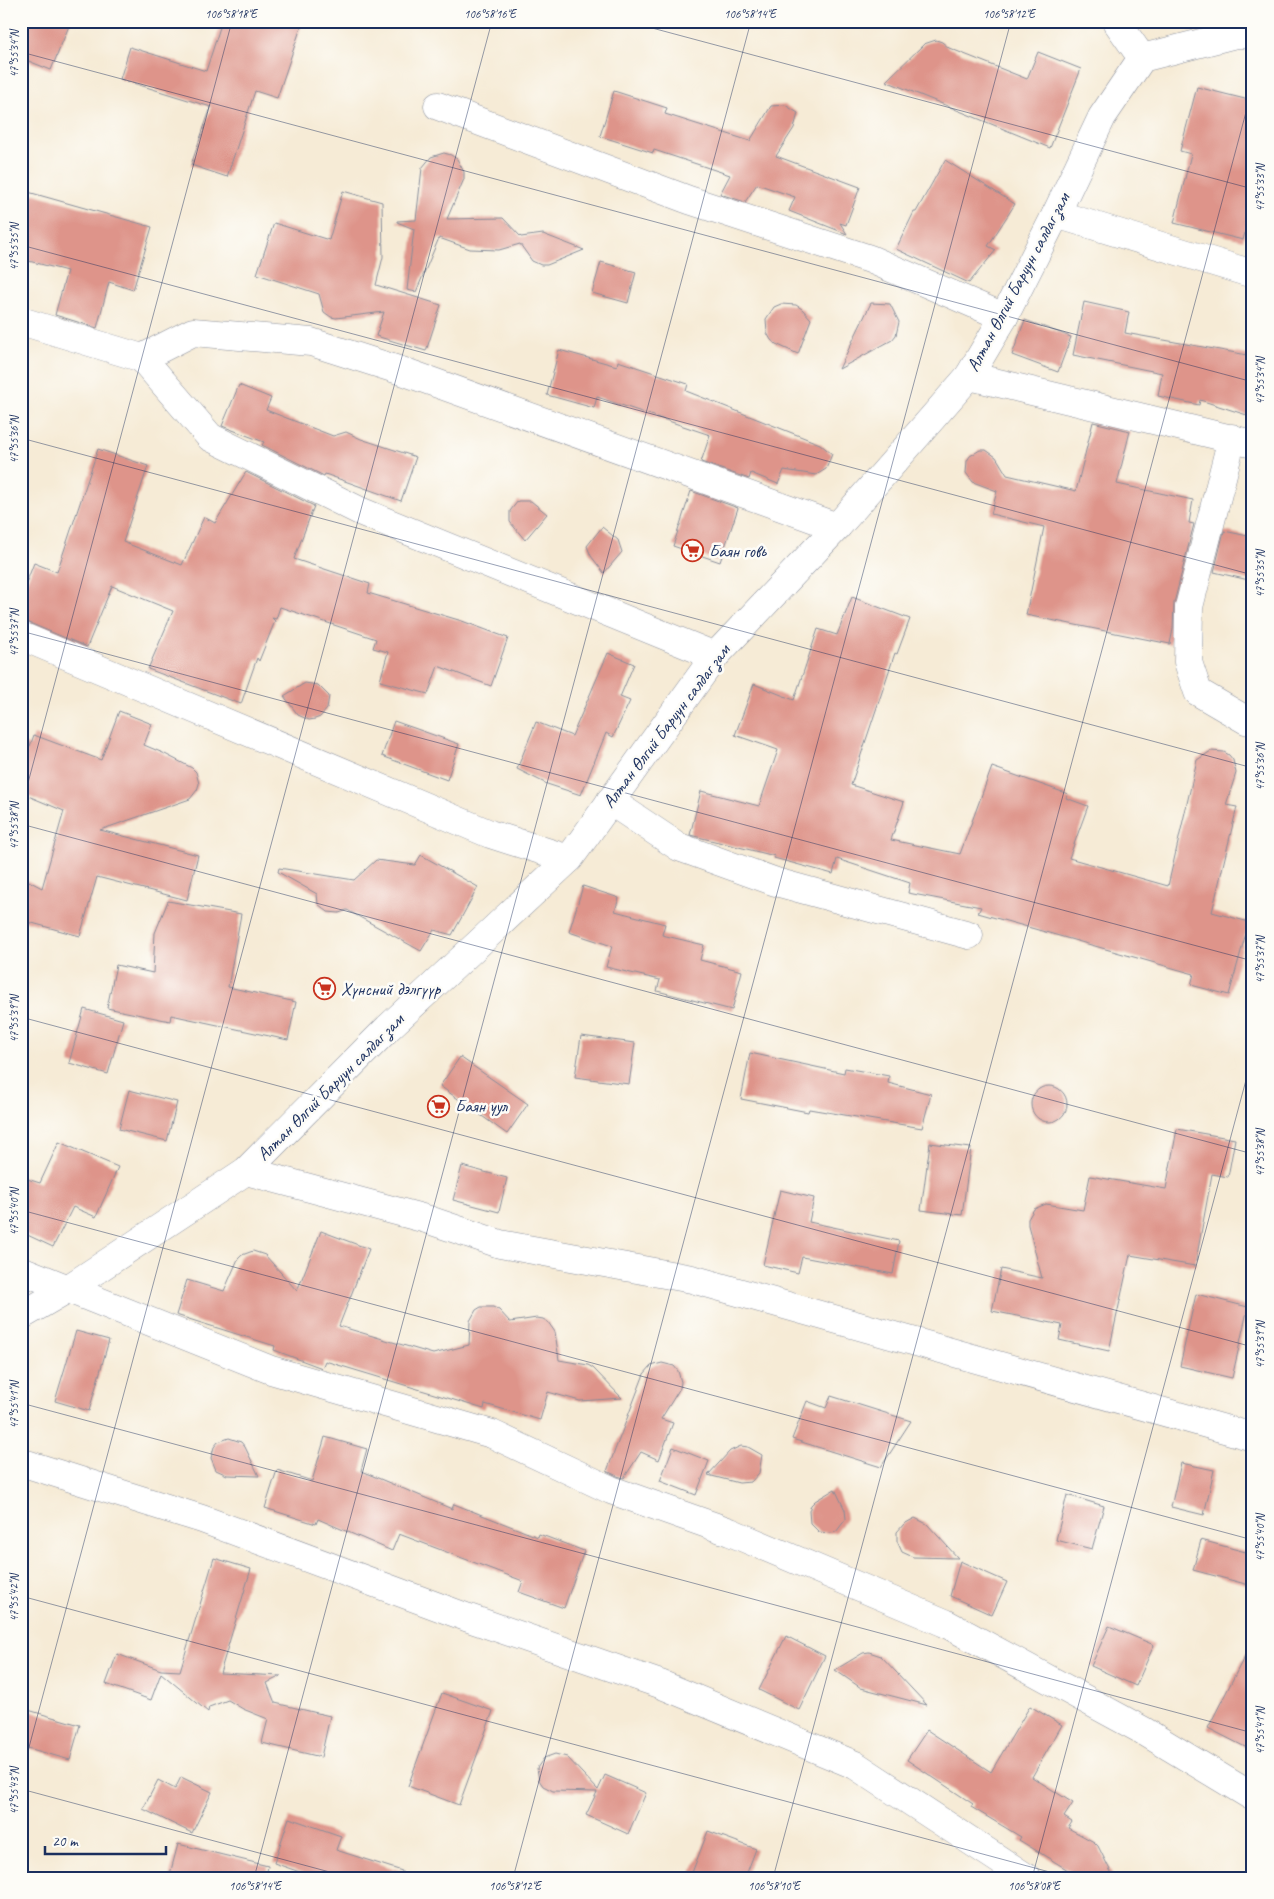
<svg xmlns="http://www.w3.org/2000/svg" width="1274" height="1899" viewBox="0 0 1274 1899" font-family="Caveat,sans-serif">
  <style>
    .building { fill: #de948a }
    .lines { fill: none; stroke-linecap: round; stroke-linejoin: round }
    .street-casing { stroke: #888d9a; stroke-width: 29 }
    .street { stroke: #fff; stroke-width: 28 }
    .ticks { fill: none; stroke: #1b2f5e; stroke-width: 1; stroke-opacity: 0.45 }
    .labels { text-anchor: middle; stroke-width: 5; stroke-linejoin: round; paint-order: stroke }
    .street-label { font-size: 18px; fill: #1b2f5e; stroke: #fdfcf7 }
    .poi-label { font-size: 18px; fill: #1b2f5e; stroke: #fdfcf7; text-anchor: start }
    .neatline { fill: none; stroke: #1b2f5e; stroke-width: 2 }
    .ticks-label { font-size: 12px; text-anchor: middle; fill: #1b2f5e }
  </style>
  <rect width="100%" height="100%" fill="#fdfcf7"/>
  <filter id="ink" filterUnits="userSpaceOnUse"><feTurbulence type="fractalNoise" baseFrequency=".02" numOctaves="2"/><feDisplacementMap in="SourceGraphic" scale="10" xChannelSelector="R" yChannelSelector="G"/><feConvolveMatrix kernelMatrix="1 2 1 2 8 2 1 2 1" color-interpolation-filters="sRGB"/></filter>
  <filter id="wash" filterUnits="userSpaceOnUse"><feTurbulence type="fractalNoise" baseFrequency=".0096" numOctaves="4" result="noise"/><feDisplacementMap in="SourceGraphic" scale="20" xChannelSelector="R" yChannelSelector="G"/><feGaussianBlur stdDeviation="1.12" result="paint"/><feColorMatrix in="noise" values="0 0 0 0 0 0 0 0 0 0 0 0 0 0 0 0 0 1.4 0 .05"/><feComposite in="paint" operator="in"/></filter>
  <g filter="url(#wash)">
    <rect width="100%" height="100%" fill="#f6ebd6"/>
    <g id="blocks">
      <!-- building -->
      <g class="building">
        <polygon points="21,21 71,21 51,70 21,58"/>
        <polygon points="222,21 303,21 277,98 255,91 227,177 191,165 211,107 120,79 130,47 206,71"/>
        <polygon points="936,40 942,42 949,48 1027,79 1038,52 1081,69 1050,148 886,81 924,44"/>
        <polygon points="1197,87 1253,101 1253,204 1243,240 1174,223 1191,154 1180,151"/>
        <polygon points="614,91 667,108 665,114 750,141 771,106 785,105 798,113 794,128 776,156 860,187 846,225 840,223 847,234 789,211 795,197 757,184 745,202 720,194 730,175 654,150 653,153 600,136"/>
        <polygon points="444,153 451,155 457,159 464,172 464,179 447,219 503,218 521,237 543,234 584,250 547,265 541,265 532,261 520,244 499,250 470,249 439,238 416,292 407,290 414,229 397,222 397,221 416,220 422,168 431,157"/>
        <polygon points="945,160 1015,204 988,246 996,250 969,283 896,249 914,212 916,212"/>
        <polygon points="21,190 152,227 133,290 109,282 97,328 55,315 67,271 21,259"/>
        <polygon points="343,191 382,202 383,257 376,285 441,305 426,351 376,336 384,312 336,318 331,317 324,312 319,294 257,274 274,223 329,240"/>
        <polygon points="601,262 636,272 628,303 592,293"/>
        <polygon points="1084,302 1129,312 1125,333 1253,356 1253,417 1200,400 1199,405 1158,396 1162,373 1073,355"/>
        <polygon points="871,303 890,304 899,322 896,335 892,340 839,369"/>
        <polygon points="781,304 796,305 802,309 811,319 798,354 776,344 771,340 767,333 766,319 774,307"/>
        <polygon points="1025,320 1071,337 1058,372 1012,355"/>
        <polygon points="559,350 617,366 618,361 688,384 686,391 820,444 832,454 826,469 816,475 784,470 778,484 751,473 749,479 701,462 710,435 597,397 594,408 547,395"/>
        <polygon points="239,385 271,398 266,410 333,436 346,432 361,439 416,457 401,501 325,474 324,476 262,445 264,442 222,426"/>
        <polygon points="1093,422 1130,431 1117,484 1193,500 1189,523 1194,524 1174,603 1173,629 1170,644 1026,615 1044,527 991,514 997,491 973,482 966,473 967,461 970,456 980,450 986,450 996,457 1007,475 1076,491"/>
        <polygon points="98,449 148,466 123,542 182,565 204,517 215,523 246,472 314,506 294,559 370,584 368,593 462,621 508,638 491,686 438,666 428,694 380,681 388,652 373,648 376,639 280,607 276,619 272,618 275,621 259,661 257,658 241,704 148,669 173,611 112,586 87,647 27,622 21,621 21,596 34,563 57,572"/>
        <polygon points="691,491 738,508 720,562 673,546"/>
        <polygon points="518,501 531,501 547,514 525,540 510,522 510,511"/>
        <polygon points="602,527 618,540 622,552 604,573 591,556 587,546"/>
        <polygon points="1224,531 1253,537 1253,581 1214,572"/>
        <polygon points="852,597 910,619 897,654 895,653 851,785 904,802 891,840 960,854 992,767 1068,794 1066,798 1088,806 1069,858 1168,886 1197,760 1211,751 1224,752 1229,755 1233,760 1236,773 1226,805 1237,807 1212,912 1249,922 1229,995 1191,985 1194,974 978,913 981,907 908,893 910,883 837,859 833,874 774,858 775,856 690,835 701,791 759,806 778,750 735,735 754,684 794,700 818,629 837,635"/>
        <polygon points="608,653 634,664 620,697 630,701 613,737 606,733 581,795 547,784 517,769 536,722 572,736"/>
        <polygon points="305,683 318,685 329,696 327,709 320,717 315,719 309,720 298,715 284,696"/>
        <polygon points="119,711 152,724 144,745 163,753 192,768 196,772 199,784 197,790 190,799 100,830 198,855 187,900 97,877 80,936 21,920 21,877 42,888 64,811 21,793 21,742 30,746 34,735 101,760"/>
        <polygon points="394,721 459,744 447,780 382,756"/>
        <polygon points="421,855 478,887 452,935 434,930 421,951 347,910 339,913 328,912 318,904 317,894 278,872 279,868 354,880 376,860 415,865"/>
        <polygon points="583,886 619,898 615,911 665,924 662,935 704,945 700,960 742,971 732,1010 657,991 660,980 606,967 612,946 569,932"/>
        <polygon points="168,901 241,914 228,987 296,1002 288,1040 171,1015 170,1021 107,1008 116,965 153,973 155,933"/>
        <polygon points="84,1009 123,1020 108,1074 69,1063"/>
        <polygon points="581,1036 635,1043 629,1084 575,1077"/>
        <polygon points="750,1053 844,1073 845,1068 889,1076 888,1083 931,1094 922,1128 809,1109 808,1112 741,1099"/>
        <polygon points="460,1057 528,1104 507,1134 440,1086"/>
        <circle cx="1049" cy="1104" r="18"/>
        <polygon points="129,1090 177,1102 167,1141 119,1129"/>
        <polygon points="1177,1129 1235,1139 1228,1177 1212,1174 1195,1266 1130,1255 1109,1351 1059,1340 1062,1325 992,1311 1001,1269 1042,1278 1028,1225 1028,1219 1034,1209 1046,1204 1083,1210 1090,1176 1166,1189"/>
        <polygon points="59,1142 118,1167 96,1217 73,1207 53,1247 21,1232 21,1177 40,1183"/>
        <polygon points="930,1143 971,1148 962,1215 921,1210"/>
        <polygon points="462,1166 507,1178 499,1212 453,1200"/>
        <polygon points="780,1190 814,1198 809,1222 899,1241 893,1274 802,1257 798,1273 763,1265"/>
        <polygon points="321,1231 369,1249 339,1326 433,1354 469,1345 470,1321 476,1310 481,1307 493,1307 499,1310 510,1322 537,1318 543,1319 548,1322 555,1332 559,1360 588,1365 593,1368 622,1398 580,1401 548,1392 540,1420 485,1404 484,1409 325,1361 322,1368 274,1350 275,1346 176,1315 187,1280 224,1291 238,1259 242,1255 253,1251 265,1255 297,1291"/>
        <polygon points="1196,1294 1248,1307 1232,1378 1180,1366"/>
        <polygon points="76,1331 109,1340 89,1411 55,1401"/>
        <polygon points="662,1363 674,1366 678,1371 681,1382 680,1388 661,1419 673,1423 659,1460 641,1452 624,1478 617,1476 607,1471 644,1374 651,1366"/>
        <polygon points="831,1396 911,1421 881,1467 792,1439 807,1401 826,1408"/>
        <polygon points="325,1437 367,1449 361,1471 452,1509 454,1504 538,1537 539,1534 584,1551 564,1608 519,1592 523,1581 399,1534 392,1551 318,1519 316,1524 265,1508 277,1470 312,1481"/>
        <polygon points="229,1438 241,1442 245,1447 259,1476 227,1475 216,1470 211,1458 214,1447 218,1442"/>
        <polygon points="741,1446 748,1447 762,1455 759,1473 751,1482 739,1483 708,1475 730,1451"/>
        <polygon points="673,1447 709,1461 696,1495 660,1481"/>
        <polygon points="1181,1463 1214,1470 1204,1515 1171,1507"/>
        <polygon points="835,1489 845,1510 846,1519 836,1532 831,1533 819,1532 810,1523 809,1511 811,1505 815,1501"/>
        <polygon points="1067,1495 1104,1506 1092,1549 1056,1540"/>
        <polygon points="915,1518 927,1524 958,1558 913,1557 902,1552 897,1541 897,1532 904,1524"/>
        <polygon points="1201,1540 1253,1554 1253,1586 1193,1570"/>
        <polygon points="214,1558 251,1569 220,1673 281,1676 267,1683 275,1703 330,1716 321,1757 262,1743 268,1719 243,1709 228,1700 209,1707 208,1712 161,1673 151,1700 106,1684 117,1654 161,1670 180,1671"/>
        <polygon points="960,1561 1007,1582 992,1615 950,1596"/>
        <polygon points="1109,1626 1154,1645 1136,1686 1091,1666"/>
        <polygon points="786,1636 825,1656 799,1710 759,1690"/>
        <polygon points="1253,1640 1253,1751 1208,1728"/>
        <polygon points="869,1652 881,1656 927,1705 861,1688 835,1670 863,1653"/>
        <polygon points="442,1693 493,1711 459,1805 408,1786"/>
        <polygon points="1030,1706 1062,1725 1032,1777 1073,1803 1064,1817 1072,1822 1068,1828 1094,1842 1098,1846 1114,1878 1081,1878 1019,1840 1021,1837 971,1807 973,1804 907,1760 927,1730 991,1772"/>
        <polygon points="21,1708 80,1725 70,1760 21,1746"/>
        <polygon points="555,1754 567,1757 598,1790 605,1775 646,1793 628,1834 586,1815 597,1792 553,1791 543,1786 539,1780 537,1768 544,1758"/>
        <polygon points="181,1777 212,1792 192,1833 143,1809 158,1780 175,1789"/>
        <polygon points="289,1818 341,1836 336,1850 402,1871 401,1878 317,1878 274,1863"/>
        <polygon points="708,1831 756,1849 745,1878 690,1878"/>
        <polygon points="178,1844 268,1866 266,1878 169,1878"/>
      </g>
    </g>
  </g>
  <g filter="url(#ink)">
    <use href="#blocks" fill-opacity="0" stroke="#888d9a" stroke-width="1"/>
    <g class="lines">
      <defs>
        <g id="street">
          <polyline points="1116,21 1142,58"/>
          <polyline points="438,106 689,200 870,259 1004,317"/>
          <polyline points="1056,214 1253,274"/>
          <polyline points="21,321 142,358 193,332 311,342 408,373 837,527"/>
          <polyline points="142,358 210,437 362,512 715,656"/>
          <polyline points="969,376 1253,444"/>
          <polyline points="1232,438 1189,607 1188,662 1198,692 1246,720 1253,722"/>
          <polyline points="21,636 490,834 569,859"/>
          <polyline points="610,801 679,847 776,882 969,935"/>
          <polyline points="246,1171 426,1219 500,1244 692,1279 1253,1437"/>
          <polyline points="21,1270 271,1370 492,1434 611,1490 730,1532 945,1623 1142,1730 1253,1797"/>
          <polyline points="21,1316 69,1288 246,1171 388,1028 569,859 715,656 837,527 969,376 1004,317 1056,214 1102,117 1142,58 1236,34 1253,35"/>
          <polyline points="21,1464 30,1465 202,1519 466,1617 660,1684 855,1765 1027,1878"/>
        </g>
      </defs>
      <!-- street casing -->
      <use href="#street" class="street-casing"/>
      <!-- street -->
      <use href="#street" class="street"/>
    </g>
  </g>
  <!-- ticks -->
  <path class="ticks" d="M 626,21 L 1253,189M 21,52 L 1253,382M 21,245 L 1253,575M 21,438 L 1253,768M 21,631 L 1253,961M 21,809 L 232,21M 21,824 L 1253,1154M 21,1017 L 1253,1347M 21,1210 L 1253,1540M 21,1403 L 1253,1733M 21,1596 L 1072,1878M 21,1777 L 492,21M 21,1789 L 352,1878M 254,1878 L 751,21M 513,1878 L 1011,21M 773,1878 L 1253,86M 1032,1878 L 1253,1054"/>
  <!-- icons -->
  <defs>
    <symbol id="supermarket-ring" viewBox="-11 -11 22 22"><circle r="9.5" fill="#fdfcf7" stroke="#c8321e" stroke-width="1.5"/><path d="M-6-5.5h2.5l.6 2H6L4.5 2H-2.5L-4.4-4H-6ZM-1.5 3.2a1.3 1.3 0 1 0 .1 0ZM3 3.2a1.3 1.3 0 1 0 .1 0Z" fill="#c8321e"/></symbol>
  </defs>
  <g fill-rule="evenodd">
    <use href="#supermarket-ring" x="680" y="538" width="25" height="25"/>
    <use href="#supermarket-ring" x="312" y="976" width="25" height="25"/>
    <use href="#supermarket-ring" x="426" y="1094" width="25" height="25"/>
  </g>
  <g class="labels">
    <!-- street labels -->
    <g class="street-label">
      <text transform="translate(1018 282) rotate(-62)" y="6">Алтан Өлгий Баруун салдаг зам</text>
      <text transform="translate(666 726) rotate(-53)" y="6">Алтан Өлгий Баруун салдаг зам</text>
      <text transform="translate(330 1087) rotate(-45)" y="6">Алтан Өлгий Баруун салдаг зам</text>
    </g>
    <!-- poi labels -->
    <g class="poi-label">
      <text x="709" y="557">Баян говь</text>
      <text x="341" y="995">Хүнсний дэлгүүр</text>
      <text x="455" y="1112">Баян уул</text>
    </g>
  </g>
  <!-- margin -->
  <rect width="1274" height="1899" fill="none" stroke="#fdfcf7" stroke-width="55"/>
  <!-- scale -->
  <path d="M45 1846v8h121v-8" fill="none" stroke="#1b2f5e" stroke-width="2.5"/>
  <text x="52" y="1846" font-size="15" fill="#1b2f5e" stroke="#fdfcf7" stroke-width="4" paint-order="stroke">20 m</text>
  <rect x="28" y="28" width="1218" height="1844" class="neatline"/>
  <g class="ticks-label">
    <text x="231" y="18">106°58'18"E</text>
    <text x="490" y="18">106°58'16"E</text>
    <text x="750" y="18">106°58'14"E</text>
    <text x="1009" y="18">106°58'12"E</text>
    <text transform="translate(14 54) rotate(-90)" y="4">47°55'34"N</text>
    <text transform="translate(1260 188) rotate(-90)" y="4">47°55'33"N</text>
    <text transform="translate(14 247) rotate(-90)" y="4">47°55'35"N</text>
    <text transform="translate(1260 381) rotate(-90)" y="4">47°55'34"N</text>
    <text transform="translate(14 440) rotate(-90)" y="4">47°55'36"N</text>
    <text transform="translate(1260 574) rotate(-90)" y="4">47°55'35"N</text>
    <text transform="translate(14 633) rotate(-90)" y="4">47°55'37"N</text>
    <text transform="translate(1260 767) rotate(-90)" y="4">47°55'36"N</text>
    <text transform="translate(14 826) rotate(-90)" y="4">47°55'38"N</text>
    <text transform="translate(1260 960) rotate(-90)" y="4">47°55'37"N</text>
    <text transform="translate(14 1019) rotate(-90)" y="4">47°55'39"N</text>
    <text transform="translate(1260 1153) rotate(-90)" y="4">47°55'38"N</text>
    <text transform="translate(14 1212) rotate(-90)" y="4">47°55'40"N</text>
    <text transform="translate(1260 1345) rotate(-90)" y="4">47°55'39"N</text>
    <text transform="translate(14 1405) rotate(-90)" y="4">47°55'41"N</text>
    <text transform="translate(1260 1538) rotate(-90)" y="4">47°55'40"N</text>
    <text transform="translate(14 1598) rotate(-90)" y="4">47°55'42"N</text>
    <text transform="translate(1260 1731) rotate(-90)" y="4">47°55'41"N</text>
    <text transform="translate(14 1791) rotate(-90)" y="4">47°55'43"N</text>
    <text x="255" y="1890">106°58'14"E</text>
    <text x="515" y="1890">106°58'12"E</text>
    <text x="774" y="1890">106°58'10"E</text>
    <text x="1034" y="1890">106°58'08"E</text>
  </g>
</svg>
